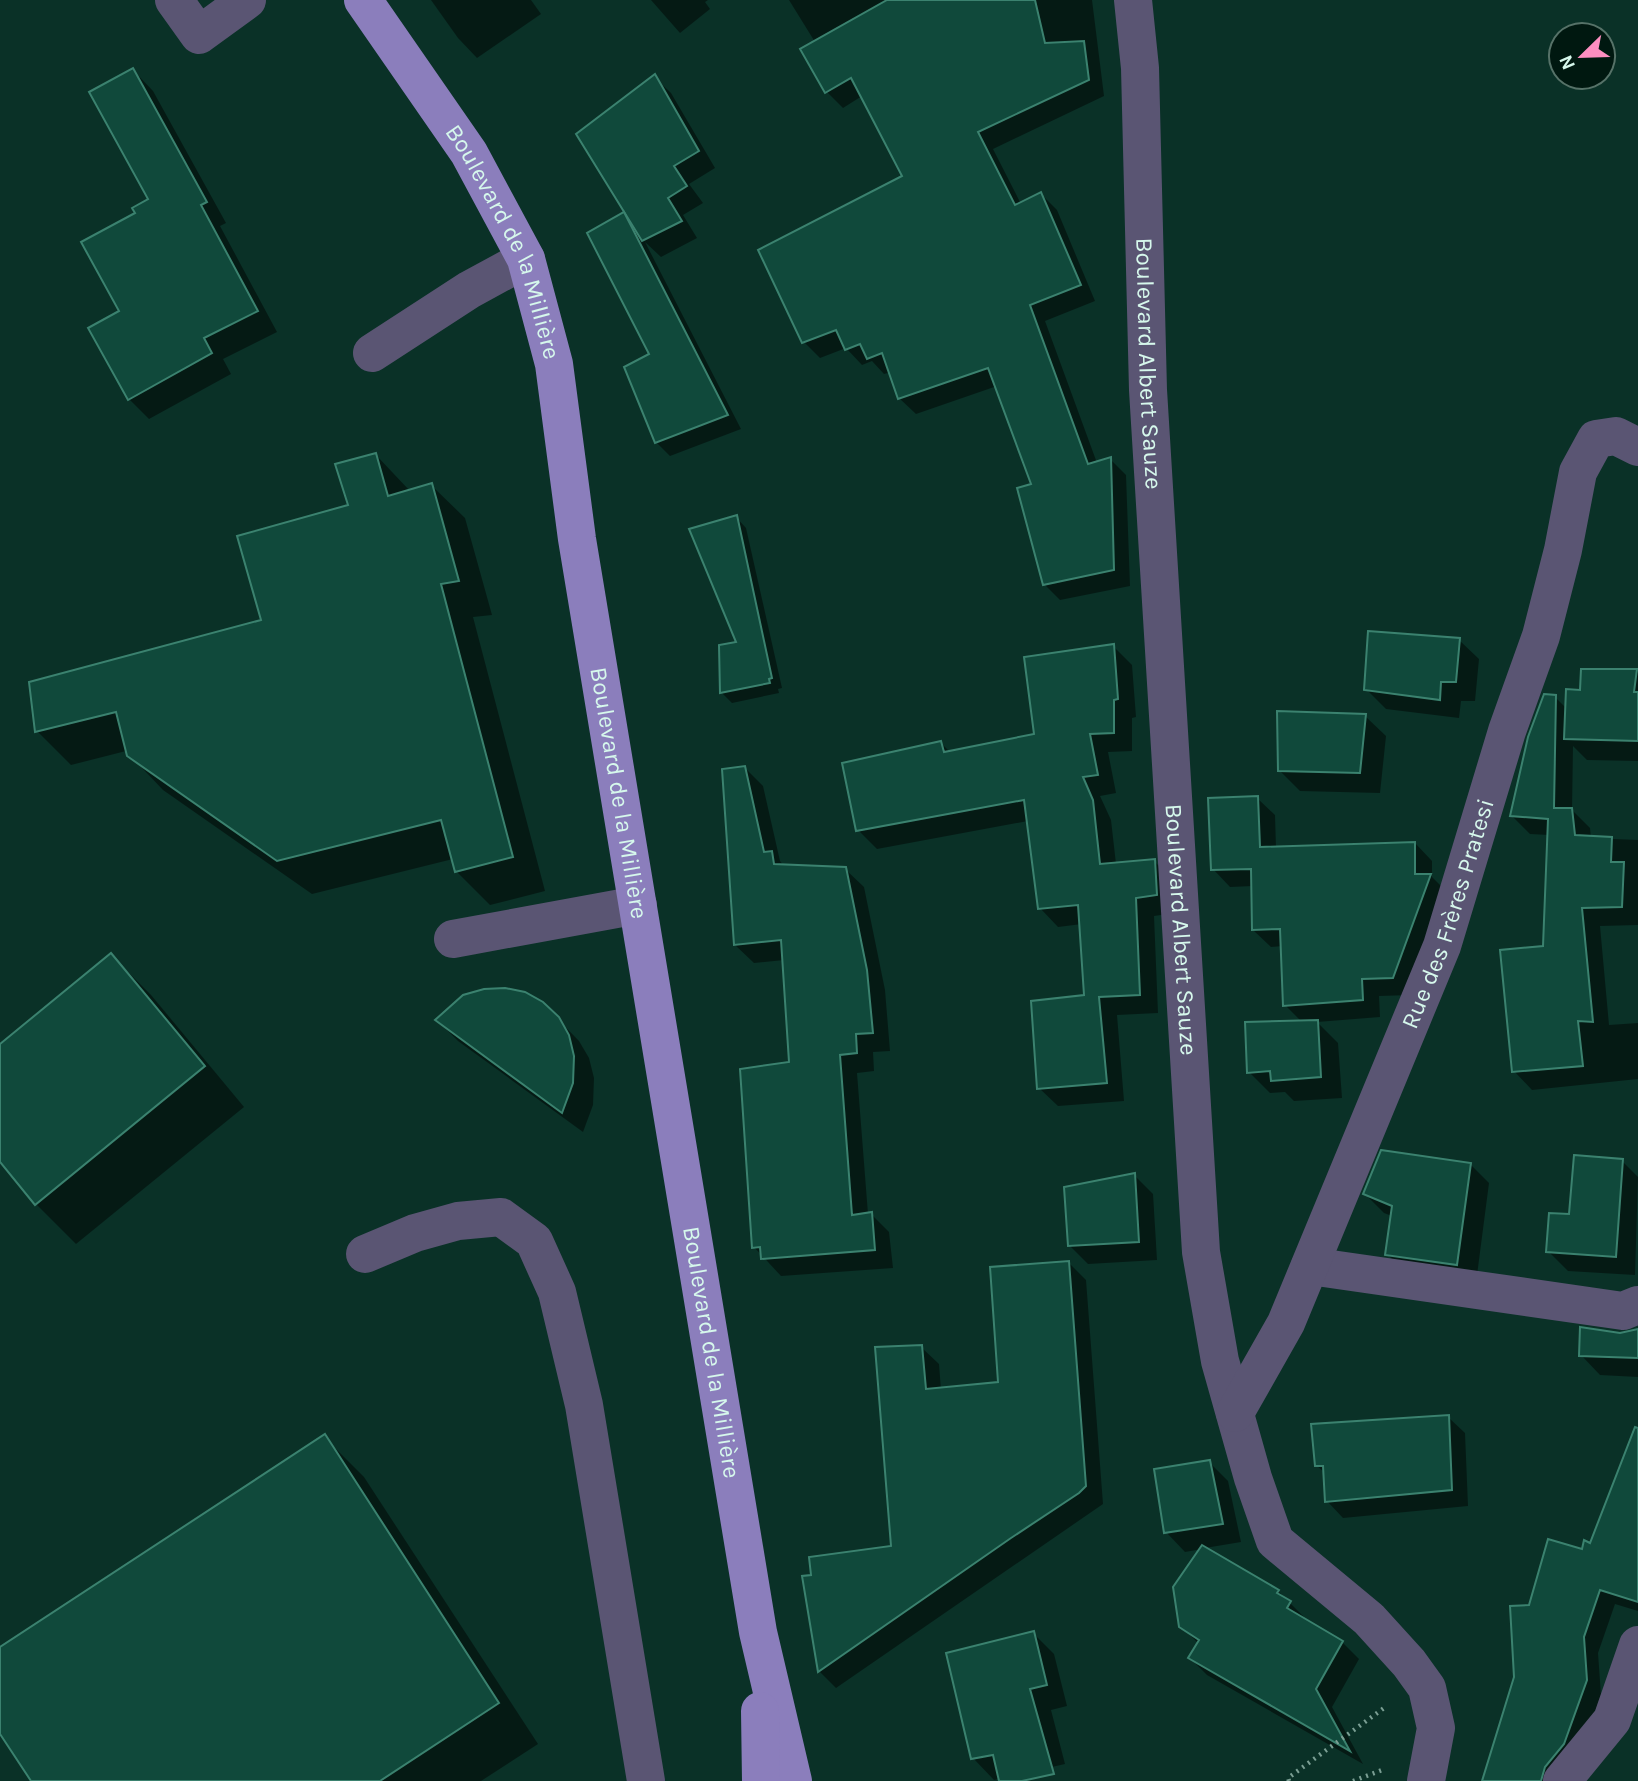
<svg xmlns="http://www.w3.org/2000/svg" width="1638" height="1781" viewBox="0 0 1638 1781" font-family="Karla,sans-serif">
  <style>
    .shadow { fill: #0007 }
    .building { fill: #10493b; stroke: #3b826f; stroke-width: 2 }
    .lines { fill: none; stroke-linecap: round; stroke-linejoin: round }
    .path { stroke: #7a9e93; stroke-width: 4.5; stroke-dasharray: 2 5; stroke-linecap: butt }
    .minor { stroke: #5a5573; stroke-width: 38 }
    .major { stroke: #8b7ebc; stroke-width: 38 }
    .labels { text-anchor: middle; stroke-width: 5; stroke-linejoin: round; paint-order: stroke }
    .street-label { font-size: 24px; fill: #d6f8ec; stroke: #001810 }
  </style>
  <rect width="100%" height="100%" fill="#0a3127"/>
  <!-- shadow -->
  <g class="shadow">
    <polygon points="431,0 531,0 541,14 477,58 458,38"/>
    <polygon points="651,0 708,0 705,2 710,9 680,33"/>
    <polygon points="789,0 1092,0 1104,96 993,149 1021,204 1041,194 1057,210 1095,301 1045,321 1097,463 1110,459 1126,475 1130,586 1060,600 1044,584 1033,486 997,386 916,414 899,398 891,372 884,374 872,361 862,365 846,348 820,358 804,342 905,176 862,96 843,108 827,92 802,50 815,42"/>
    <polygon points="133,70 153,91 226,223 220,226 277,332 223,359 231,374 149,419 129,399 121,311 137,213 151,199"/>
    <polygon points="654,77 671,93 715,168 689,184 703,203 683,215 697,238 661,257 645,242 741,429 670,456 656,442 652,355 624,215 631,221"/>
    <polygon points="376,455 410,491 431,485 465,518 492,615 473,617 545,891 490,905 456,871 453,859 312,894 163,790 126,751 71,765 37,731 263,621 350,506"/>
    <polygon points="736,517 746,528 782,688 778,689 779,693 732,703 722,693 738,643"/>
    <polygon points="1459,640 1479,659 1475,701 1461,701 1459,718 1386,709 1366,689"/>
    <polygon points="1113,646 1132,665 1136,717 1132,718 1132,751 1108,752 1116,793 1100,796 1111,820 1116,864 1154,861 1173,880 1175,913 1154,916 1158,1013 1117,1015 1124,1101 1058,1106 1039,1088 1086,997 1082,924 1058,927 1040,908 1028,821 877,849 858,830 941,743 950,752 1036,735"/>
    <polygon points="1636,671 1638,673 1638,761 1587,760 1573,746 1572,810 1590,828 1591,838 1638,840 1638,925 1600,926 1609,1025 1638,1023 1638,1079 1532,1090 1514,1071 1544,947 1549,835 1530,834 1512,816 1555,697 1567,709 1582,691"/>
    <polygon points="1365,716 1386,736 1380,793 1300,791 1279,770"/>
    <polygon points="745,768 763,786 780,861 784,866 845,869 864,887 885,990 890,1051 873,1052 874,1071 857,1073 868,1214 871,1214 889,1232 893,1268 781,1276 754,1247 790,1064 784,960 754,963 735,945"/>
    <polygon points="1257,798 1275,815 1276,848 1415,843 1432,861 1432,877 1448,893 1411,995 1379,996 1380,1017 1317,1022 1338,1043 1342,1098 1294,1101 1285,1092 1270,1093 1249,1072 1302,1022 1285,1005 1283,946 1271,947 1253,930 1253,886 1230,887 1213,869"/>
    <polygon points="111,955 151,995 244,1107 76,1244 36,1204 0,1159 0,1047"/>
    <polygon points="542,1003 579,1041 589,1058 594,1078 593,1105 583,1132 458,1041 437,1020"/>
    <polygon points="1622,1161 1638,1177 1635,1275 1568,1271 1548,1251 1571,1216"/>
    <polygon points="1470,1164 1489,1183 1476,1283 1406,1273 1387,1254 1392,1216 1384,1213 1365,1194"/>
    <polygon points="1134,1175 1153,1194 1157,1260 1088,1264 1069,1245"/>
    <polygon points="1068,1262 1086,1280 1103,1504 836,1688 819,1671 892,1548 921,1347 939,1364 941,1390 1000,1384"/>
    <polygon points="1638,1330 1638,1377 1600,1375 1581,1355 1621,1334"/>
    <polygon points="1448,1417 1465,1433 1468,1506 1343,1518 1327,1501 1325,1473 1316,1465"/>
    <polygon points="324,1437 364,1477 538,1744 481,1781 33,1781 0,1731 0,1649"/>
    <polygon points="1638,1453 1638,1611 1615,1604 1598,1653 1601,1695 1579,1756 1561,1781 1485,1781 1515,1677 1530,1606 1592,1545"/>
    <polygon points="1209,1462 1228,1481 1241,1542 1205,1548 1278,1591 1306,1619 1342,1642 1359,1659 1332,1707 1363,1764 1207,1675 1190,1658 1199,1644 1181,1626 1202,1549 1185,1552 1166,1532"/>
    <polygon points="1033,1633 1054,1654 1067,1706 1051,1710 1065,1764 994,1780 973,1758"/>
  </g>
  <!-- building -->
  <g class="building">
    <polygon points="887,0 1035,0 1045,43 1084,41 1089,80 978,132 1015,205 1041,192 1081,285 1030,305 1088,464 1111,457 1114,570 1043,585 1017,488 1031,484 988,368 898,399 882,353 867,359 860,344 845,350 836,330 802,343 758,250 902,176 851,78 825,93 800,49"/>
    <polygon points="133,68 207,202 201,205 258,311 204,338 212,353 128,400 88,328 119,311 81,242 135,213 132,208 148,199 89,92"/>
    <polygon points="655,74 699,151 674,166 687,186 668,198 682,221 642,241 576,134"/>
    <polygon points="624,212 728,415 655,443 624,367 649,354 587,233"/>
    <polygon points="376,453 388,496 432,483 459,581 441,584 513,857 455,872 441,820 277,861 127,756 116,712 35,732 29,682 261,620 237,536 348,505 335,464"/>
    <polygon points="737,515 772,678 769,679 770,683 720,693 719,645 736,642 689,529"/>
    <polygon points="1368,631 1460,638 1456,682 1441,682 1440,700 1364,690"/>
    <polygon points="1114,644 1118,699 1114,700 1114,733 1090,734 1098,775 1083,777 1093,800 1100,864 1155,859 1157,895 1136,898 1140,995 1099,997 1107,1083 1037,1089 1031,1001 1084,995 1078,905 1038,909 1024,800 856,831 842,763 941,741 944,752 1034,734 1024,657"/>
    <polygon points="1581,669 1637,669 1634,692 1638,692 1638,741 1564,739 1566,689 1580,690"/>
    <polygon points="1544,694 1556,695 1554,808 1572,808 1575,835 1612,837 1611,862 1624,862 1622,907 1582,908 1593,1022 1578,1021 1583,1066 1512,1072 1500,950 1543,946 1548,819 1510,816 1528,737"/>
    <polygon points="1277,711 1366,714 1360,773 1278,771"/>
    <polygon points="745,766 764,852 772,851 774,864 846,867 867,970 873,1033 856,1034 857,1053 840,1055 852,1215 872,1212 875,1250 761,1259 760,1247 752,1248 740,1069 789,1062 781,940 734,945 722,769"/>
    <polygon points="1258,796 1260,847 1415,842 1415,874 1431,874 1393,978 1362,979 1363,1000 1283,1006 1280,929 1252,930 1251,869 1211,870 1208,798"/>
    <polygon points="111,953 205,1066 35,1205 0,1162 0,1044"/>
    <polygon points="505,988 525,992 543,1002 559,1017 569,1035 574,1056 573,1083 562,1113 435,1020 463,995 484,989"/>
    <polygon points="1318,1020 1321,1077 1271,1081 1270,1071 1247,1073 1245,1022"/>
    <polygon points="1381,1150 1471,1163 1457,1265 1385,1255 1392,1206 1363,1194"/>
    <polygon points="1574,1155 1623,1159 1616,1257 1546,1252 1549,1213 1569,1214"/>
    <polygon points="1135,1173 1139,1242 1068,1246 1064,1187"/>
    <polygon points="1069,1261 1086,1486 1079,1493 1011,1538 818,1672 802,1576 811,1575 809,1557 891,1546 875,1347 922,1345 926,1389 998,1382 990,1267"/>
    <polygon points="1580,1327 1620,1333 1638,1329 1638,1358 1579,1356"/>
    <polygon points="1449,1415 1452,1490 1325,1502 1323,1466 1315,1466 1311,1424"/>
    <polygon points="1635,1427 1638,1428 1638,1602 1600,1590 1584,1637 1587,1680 1564,1744 1545,1767 1541,1781 1482,1781 1514,1677 1510,1606 1529,1605 1548,1539 1582,1549 1584,1540 1590,1543"/>
    <polygon points="325,1434 499,1703 380,1781 31,1781 0,1734 0,1647"/>
    <polygon points="1210,1460 1223,1524 1164,1533 1154,1469"/>
    <polygon points="1202,1545 1279,1590 1277,1593 1291,1601 1287,1608 1343,1641 1316,1689 1350,1751 1188,1658 1199,1640 1179,1627 1173,1587"/>
    <polygon points="1034,1631 1047,1685 1030,1689 1054,1774 1022,1781 999,1781 993,1755 971,1759 946,1653"/>
  </g>
  <g class="lines">
    <!-- path -->
    <g class="path">
      <polyline points="1289,1781 1288,1778 1384,1708 1384,1705"/>
      <polyline points="1353,1781 1382,1770"/>
    </g>
    <!-- minor -->
    <g class="minor">
      <polyline points="174,0 199,35 247,0"/>
      <path id="s1" d="M 1133,0 L 1140,68 L 1148,390 L 1201,1252 L 1220,1361 L 1253,1478 L 1275,1541 L 1369,1619 L 1409,1663 L 1427,1688 L 1436,1728 L 1426,1781"/>
      <polyline points="372,353 469,290 526,259"/>
      <polyline points="453,939 638,905"/>
      <polyline points="365,1254 415,1233 458,1221 501,1217 534,1241 557,1292 584,1405 646,1781"/>
      <polyline points="1310,1266 1623,1311 1638,1305"/>
      <path id="s2" d="M 1235,1413 L 1286,1323 L 1442,946 L 1507,731 L 1541,636 L 1563,550 L 1578,472 L 1596,439 L 1616,436 L 1638,447"/>
      <polyline points="1562,1781 1612,1720 1638,1645"/>
    </g>
    <!-- major -->
    <g class="major">
      <path id="s3" d="M 363,0 L 469,153 L 526,259 L 554,364 L 577,539 L 758,1632 L 793,1781"/>
      <polyline points="760,1711 761,1781"/>
    </g>
  </g>
  <g class="labels">
    <!-- street labels -->
    <g class="street-label">
      <text dy="8" stroke="none"><textPath href="#s3" startOffset="282">Boulevard de la Millière</textPath></text>
      <text dy="8" stroke="none"><textPath href="#s1" startOffset="364">Boulevard Albert Sauze</textPath></text>
      <text dy="8" stroke="none"><textPath href="#s3" startOffset="849">Boulevard de la Millière</textPath></text>
      <text dy="8" stroke="none"><textPath href="#s2" startOffset="544">Rue des Frères Pratesi</textPath></text>
      <text dy="8" stroke="none"><textPath href="#s1" startOffset="931">Boulevard Albert Sauze</textPath></text>
      <text dy="8" stroke="none"><textPath href="#s3" startOffset="1416">Boulevard de la Millière</textPath></text>
    </g>
  </g>
  <!-- north arrow -->
  <g transform="translate(1582 56) rotate(247)"><circle r="33" fill="#001810" stroke="#567268" stroke-width="2"/>
  <path d="M0-5L12 26L0 18L-12 26Z" fill="#fd8ec0"/>
  <text y="-10" font-size="19" font-weight="bold" text-anchor="middle" fill="#d6f8ec">N</text>
  </g>
</svg>
